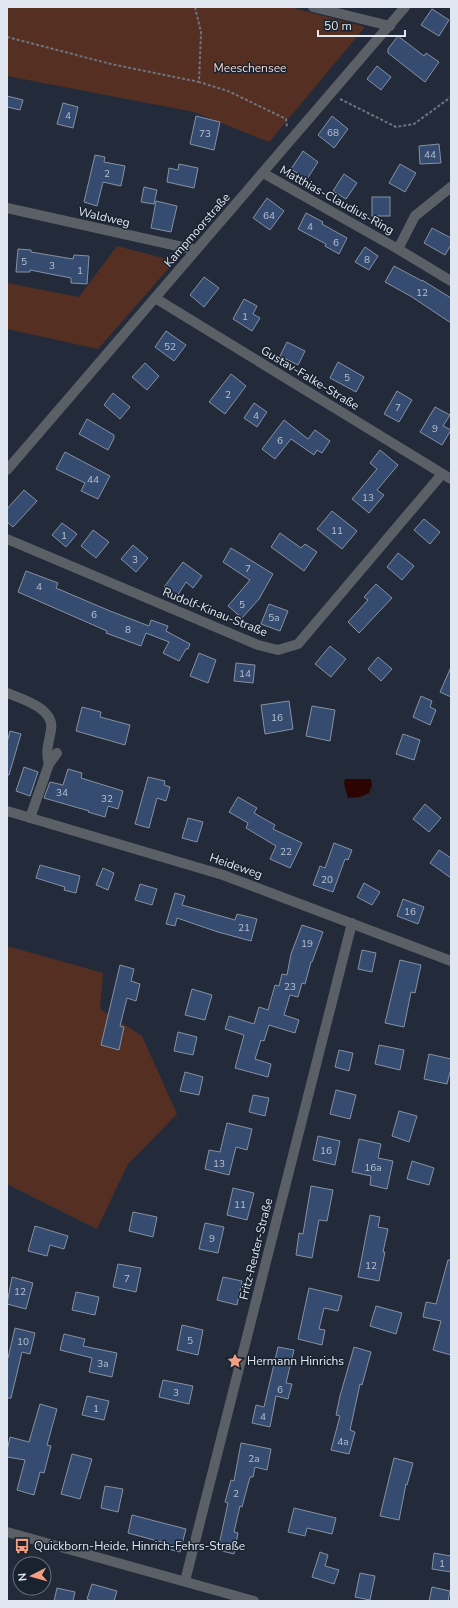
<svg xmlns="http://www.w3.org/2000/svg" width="458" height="1608" viewBox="0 0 458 1608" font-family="'Nunito Sans',sans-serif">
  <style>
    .green { fill: #552f22 }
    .water { fill: #2c0500 }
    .building { fill: #354b6f; stroke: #8691a2 }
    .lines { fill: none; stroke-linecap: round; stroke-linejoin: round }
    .path { stroke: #6e7582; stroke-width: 2; stroke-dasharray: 3 2; stroke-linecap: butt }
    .minor { stroke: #5b6067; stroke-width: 10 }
    .labels { text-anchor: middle; stroke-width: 3; stroke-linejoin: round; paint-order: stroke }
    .number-label { font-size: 10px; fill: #b6c0d0 }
    .park-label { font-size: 12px; fill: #f8d8cd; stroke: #19222f }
    .street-label { font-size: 12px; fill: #e1e7f1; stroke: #19222f }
    .poi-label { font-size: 12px; fill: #e1e7f1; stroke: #19222f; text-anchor: start }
  </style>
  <rect width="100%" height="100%" fill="#232b3a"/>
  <!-- green -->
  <g class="green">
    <polygon points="7,7 290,7 365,27 269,142 194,112 7,76"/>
    <polygon points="117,246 175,261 98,349 7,329 7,283 79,297"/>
    <polygon points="7,946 103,973 100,1009 142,1036 177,1114 128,1164 97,1229 7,1184"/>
  </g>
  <!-- water -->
  <polygon class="water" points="345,779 371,779 372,785 369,793 360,797 348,798 344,784"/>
  <!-- building -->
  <g class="building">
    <polygon points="432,9 449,20 439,36 421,25"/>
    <polygon points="398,36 424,56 426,53 439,62 425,82 388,53 388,49"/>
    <polygon points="377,66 391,77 381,90 367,79"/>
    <polygon points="7,96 23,100 20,110 7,107"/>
    <polygon points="63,103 78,107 73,128 57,124"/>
    <polygon points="196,116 220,122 214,150 190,144"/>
    <polygon points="332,116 348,129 334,148 318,135"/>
    <polygon points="439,144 441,163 420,164 419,146"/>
    <polygon points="303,151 318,162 307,179 291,169"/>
    <polygon points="95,155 105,157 104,162 125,166 121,186 103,182 97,206 84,202"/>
    <polygon points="179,164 198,168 194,188 167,182 169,168 178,170"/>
    <polygon points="400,164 416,173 405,192 389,183"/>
    <polygon points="344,174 357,183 346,199 333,191"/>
    <polygon points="144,187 157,190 154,204 141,202"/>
    <rect x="372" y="197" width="18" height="19"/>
    <polygon points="267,198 284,211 270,230 253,218"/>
    <polygon points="156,201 177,206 171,232 151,228"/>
    <polygon points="306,213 323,222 322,224 347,238 339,254 325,246 326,244 298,229"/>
    <polygon points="432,228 451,238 451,245 445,255 424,243"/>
    <polygon points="365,247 378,256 369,270 355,262"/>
    <polygon points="18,249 31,250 31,252 73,259 74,255 89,256 87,284 71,283 71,278 30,270 30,272 16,272"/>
    <polygon points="394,266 422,281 422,280 451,298 451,323 412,297 385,282"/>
    <polygon points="204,277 219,288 204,307 190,295"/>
    <polygon points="244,299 257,306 253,314 260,318 252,331 233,319"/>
    <polygon points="166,331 186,345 174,361 155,347"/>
    <polygon points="287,342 305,351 298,365 280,356"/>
    <polygon points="338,362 364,377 356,392 330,378"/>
    <polygon points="145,363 159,376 147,390 132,377"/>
    <polygon points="231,374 246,386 225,414 209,402"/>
    <polygon points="397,391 412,400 399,422 384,414"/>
    <polygon points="113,393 130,407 120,419 104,405"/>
    <polygon points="254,403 267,412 257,427 244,418"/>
    <polygon points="435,407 450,415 443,426 451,430 442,445 420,432"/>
    <polygon points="87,419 114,435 114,438 108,450 79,434"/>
    <polygon points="284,420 308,439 315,430 330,441 322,453 317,450 314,455 291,439 275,459 262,449"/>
    <polygon points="380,450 398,465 377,490 384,495 369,513 352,499 377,469 370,463"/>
    <polygon points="65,452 110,476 98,499 81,491 85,483 56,469"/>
    <polygon points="24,490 37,501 13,527 7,522 7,509"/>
    <polygon points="332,511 357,531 342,549 317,529"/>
    <polygon points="424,519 440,532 430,544 414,530"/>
    <polygon points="62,523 77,534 66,547 52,535"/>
    <polygon points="93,530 109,542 96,558 81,546"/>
    <polygon points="280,533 301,548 305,544 317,552 304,571 271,547"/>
    <polygon points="133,545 148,558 136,572 121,559"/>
    <polygon points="231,548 273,574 259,599 242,618 228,606 250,580 223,562"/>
    <polygon points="398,553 414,566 402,580 387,567"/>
    <polygon points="183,562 202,576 193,588 186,582 177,596 164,587"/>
    <polygon points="26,571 58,583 56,588 110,611 149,626 151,620 168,626 166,631 190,644 188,649 186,649 179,661 163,653 169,642 146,633 141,646 106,633 107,631 18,592"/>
    <polygon points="376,584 392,598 359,633 348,622 368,600 364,597"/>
    <polygon points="269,604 288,611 280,631 261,624"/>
    <polygon points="330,646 346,659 331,677 315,664"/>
    <polygon points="199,653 216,660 208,683 190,676"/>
    <polygon points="378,657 392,669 381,681 368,669"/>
    <polygon points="236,663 255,665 253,683 234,681"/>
    <polygon points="451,667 451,697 440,692"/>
    <polygon points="421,696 432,701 430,707 436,710 430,725 413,717"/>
    <polygon points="289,701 293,729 265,734 261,705"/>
    <polygon points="312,706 335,710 330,741 306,736"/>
    <polygon points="82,707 101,712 100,717 130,725 125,745 76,731"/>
    <polygon points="10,731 21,734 9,775 7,775 7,743"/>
    <polygon points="403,734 420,740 414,760 396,754"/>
    <polygon points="24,767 38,772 30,796 16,791"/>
    <polygon points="68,769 82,773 81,778 123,791 118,809 108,806 105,817 88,812 89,811 44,798 50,782 63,785"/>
    <polygon points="148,777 165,781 164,785 170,787 166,801 157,798 149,828 135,824"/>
    <polygon points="238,797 257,808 254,813 275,825 273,829 302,843 290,868 270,859 276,846 246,828 248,823 229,812"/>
    <polygon points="425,804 441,818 429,832 413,819"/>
    <polygon points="188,818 203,822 197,842 182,838"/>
    <polygon points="334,843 352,850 348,860 345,859 333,892 313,885 320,866 325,868"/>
    <polygon points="439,850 451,858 451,878 430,863"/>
    <polygon points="40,865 80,876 76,893 64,890 65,887 36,878"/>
    <polygon points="103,868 114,873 108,890 96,885"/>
    <polygon points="364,883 380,892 372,905 357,897"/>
    <polygon points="140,884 157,889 152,905 135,900"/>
    <polygon points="175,893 185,896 182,905 235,920 237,914 257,919 251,941 218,932 177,918 175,926 166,924"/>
    <polygon points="403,899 424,907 418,924 397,916"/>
    <polygon points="302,925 323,932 312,962 311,962 305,984 302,983 298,997 290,995 284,1015 299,1020 295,1033 269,1025 264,1041 261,1040 255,1059 271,1064 268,1077 235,1068 244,1035 225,1029 229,1016 254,1024 259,1007 268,1010 275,985 279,986 282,974 287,975 291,954"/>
    <polygon points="362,950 376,953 372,972 358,969"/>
    <polygon points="400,960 421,965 415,993 411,992 404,1027 385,1023"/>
    <polygon points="120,965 134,969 131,981 140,984 136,1001 127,998 120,1026 124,1027 119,1050 101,1045"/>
    <polygon points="192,989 212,995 205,1020 185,1015"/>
    <polygon points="178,1032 197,1037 193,1055 174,1051"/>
    <polygon points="379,1045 404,1050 400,1070 375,1064"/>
    <polygon points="339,1050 353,1053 349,1071 335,1067"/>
    <polygon points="429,1054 451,1059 451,1072 450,1072 447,1084 424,1079"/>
    <polygon points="185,1072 203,1077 199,1095 180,1091"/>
    <polygon points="336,1090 356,1095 350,1119 330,1114"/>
    <polygon points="253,1095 269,1098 265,1116 249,1112"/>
    <polygon points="399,1111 417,1116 409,1142 392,1136"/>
    <polygon points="227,1123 252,1129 247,1150 236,1147 229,1175 205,1169 209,1150 220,1152"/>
    <polygon points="318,1136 340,1141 335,1165 313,1160"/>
    <polygon points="359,1139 381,1144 378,1158 393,1161 387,1189 370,1185 371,1176 352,1172"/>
    <polygon points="412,1161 434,1168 429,1185 407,1179"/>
    <polygon points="311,1186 333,1190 327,1221 319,1220 312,1258 296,1255 299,1233 303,1234"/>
    <polygon points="233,1188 254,1193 247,1220 227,1215"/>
    <polygon points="133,1212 157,1217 153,1237 129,1231"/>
    <polygon points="370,1215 380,1217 378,1227 388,1229 383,1252 385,1252 379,1281 358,1277"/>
    <polygon points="205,1223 224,1227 218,1253 199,1249"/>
    <polygon points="35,1226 68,1236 64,1249 50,1245 47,1256 28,1251"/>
    <polygon points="448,1260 451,1260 451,1355 433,1350 441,1321 423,1317 426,1302 436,1304"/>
    <polygon points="118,1264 141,1268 136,1292 113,1287"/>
    <polygon points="12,1277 33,1283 26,1309 7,1304"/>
    <polygon points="223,1277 242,1281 237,1305 217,1300"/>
    <polygon points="309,1288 342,1296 338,1311 324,1308 319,1329 325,1330 322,1345 298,1339"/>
    <polygon points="76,1292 99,1297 95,1315 72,1310"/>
    <polygon points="376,1306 402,1313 396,1334 370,1326"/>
    <polygon points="182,1325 203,1330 198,1355 177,1350"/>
    <polygon points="15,1328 35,1333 30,1354 22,1352 11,1398 7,1398 7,1357 8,1358"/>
    <polygon points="64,1334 85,1339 83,1346 117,1353 112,1377 89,1372 92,1358 60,1350"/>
    <polygon points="278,1347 294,1350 286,1383 292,1384 288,1399 276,1396 270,1427 252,1423 256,1405 264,1407"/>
    <polygon points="354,1347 371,1352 362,1385 360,1384 350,1430 355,1432 349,1454 331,1450 340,1416 336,1415 340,1396"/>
    <polygon points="163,1380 193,1386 189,1404 159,1397"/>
    <polygon points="87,1396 109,1401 104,1420 82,1415"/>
    <polygon points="40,1404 57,1409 47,1445 51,1446 44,1473 40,1472 34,1495 17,1490 25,1460 7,1457 7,1451 10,1437 29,1442"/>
    <polygon points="241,1443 271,1449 267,1470 255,1467 253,1477 250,1477 242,1507 240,1506 234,1532 238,1533 234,1554 218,1550 228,1503 225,1502 231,1480 234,1481"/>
    <polygon points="72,1454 92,1459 80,1499 61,1494"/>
    <polygon points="394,1458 413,1463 407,1485 406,1484 399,1520 380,1516"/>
    <polygon points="105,1486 123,1489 118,1512 101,1508"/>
    <polygon points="294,1508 336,1518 332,1534 307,1528 305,1536 288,1532"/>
    <polygon points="132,1515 186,1529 180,1552 164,1548 165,1543 128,1533"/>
    <polygon points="320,1552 328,1555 325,1566 339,1570 334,1584 312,1577"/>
    <polygon points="434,1553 451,1556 451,1572 432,1569"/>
    <polygon points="360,1573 375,1576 370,1600 355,1597"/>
    <polygon points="92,1584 117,1591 114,1601 92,1601 87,1599"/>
    <polygon points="432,1587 450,1591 448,1601 429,1601"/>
    <polygon points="57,1588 75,1592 73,1601 54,1601"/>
  </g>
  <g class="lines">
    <!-- path -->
    <g class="path">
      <polyline points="195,7 201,32 199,82 228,91 286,119 287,127"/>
      <polyline points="7,37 111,64 199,82"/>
      <polyline points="340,99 396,127 414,124 451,97"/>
    </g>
    <!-- minor -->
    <g class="minor">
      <polyline points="313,7 390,26"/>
      <polyline points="263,173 398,249 451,281"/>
      <polyline points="7,208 196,250"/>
      <polyline points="398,249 415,216 451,187"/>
      <polyline points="155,298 451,479"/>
      <polyline points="7,470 405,7"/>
      <polyline points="7,539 258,645 278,650 298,644 442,474"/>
      <path d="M 7,693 C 23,699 55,709 51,730 C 49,743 45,751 49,764"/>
      <polyline points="7,811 223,875 451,961"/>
      <polyline points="30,818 49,764 57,753"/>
      <polyline points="7,1532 254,1601"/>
      <polyline points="185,1581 352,923"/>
    </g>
  </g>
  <!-- icons -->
  <defs>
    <symbol id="sight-bare" viewBox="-9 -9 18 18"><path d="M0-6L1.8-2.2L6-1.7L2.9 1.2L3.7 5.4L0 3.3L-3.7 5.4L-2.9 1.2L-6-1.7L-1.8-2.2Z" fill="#f39f82" stroke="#19222f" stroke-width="2.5" paint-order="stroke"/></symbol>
    <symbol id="bus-bare" viewBox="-9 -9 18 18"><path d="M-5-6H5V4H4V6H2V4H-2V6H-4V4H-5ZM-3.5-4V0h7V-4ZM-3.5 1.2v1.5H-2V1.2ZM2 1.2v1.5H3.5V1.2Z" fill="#f39f82" stroke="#19222f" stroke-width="2.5" paint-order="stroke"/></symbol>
  </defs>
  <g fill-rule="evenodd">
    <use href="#sight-bare" x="224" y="1350" width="22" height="22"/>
    <use href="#bus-bare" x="11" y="1535" width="22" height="22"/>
  </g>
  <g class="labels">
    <!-- number labels -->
    <g class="number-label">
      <text x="68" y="119">4</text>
      <text x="333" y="136">68</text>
      <text x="205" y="137">73</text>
      <text x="430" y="158">44</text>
      <text x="107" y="177">2</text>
      <text x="269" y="219">64</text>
      <text x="310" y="230">4</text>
      <text x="336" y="246">6</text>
      <text x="367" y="263">8</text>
      <text x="24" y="265">5</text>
      <text x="52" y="269">3</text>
      <text x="80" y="274">1</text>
      <text x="422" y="296">12</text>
      <text x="245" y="320">1</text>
      <text x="170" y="350">52</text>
      <text x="347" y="381">5</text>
      <text x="228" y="398">2</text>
      <text x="398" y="411">7</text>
      <text x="256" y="419">4</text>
      <text x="435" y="432">9</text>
      <text x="280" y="444">6</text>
      <text x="93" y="483">44</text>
      <text x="368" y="501">13</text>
      <text x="337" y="534">11</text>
      <text x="64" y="539">1</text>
      <text x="135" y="563">3</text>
      <text x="248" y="572">7</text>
      <text x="39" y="590">4</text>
      <text x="242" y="608">5</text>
      <text x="94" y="618">6</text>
      <text x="274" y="621">5a</text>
      <text x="128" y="633">8</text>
      <text x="245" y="677">14</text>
      <text x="277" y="721">16</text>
      <text x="62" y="796">34</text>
      <text x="107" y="802">32</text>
      <text x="286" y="855">22</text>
      <text x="327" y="883">20</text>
      <text x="410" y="915">16</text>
      <text x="244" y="931">21</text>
      <text x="307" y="947">19</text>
      <text x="290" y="990">23</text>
      <text x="326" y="1154">16</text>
      <text x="219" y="1167">13</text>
      <text x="373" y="1171">16a</text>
      <text x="240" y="1208">11</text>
      <text x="212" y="1242">9</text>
      <text x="371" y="1269">12</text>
      <text x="127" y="1282">7</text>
      <text x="20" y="1295">12</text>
      <text x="190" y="1344">5</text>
      <text x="23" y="1345">10</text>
      <text x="103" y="1367">3a</text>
      <text x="280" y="1393">6</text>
      <text x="176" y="1396">3</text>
      <text x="96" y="1412">1</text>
      <text x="263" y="1420">4</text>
      <text x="343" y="1445">4a</text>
      <text x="254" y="1462">2a</text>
      <text x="236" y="1497">2</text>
      <text x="442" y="1567">1</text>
    </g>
    <!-- park labels -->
    <g class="park-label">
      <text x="250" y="72">Meeschensee</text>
    </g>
    <!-- street labels -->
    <g class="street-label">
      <text transform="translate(337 200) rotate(29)" y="4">Matthias-Claudius-Ring</text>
      <text transform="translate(104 217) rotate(13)" y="4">Waldweg</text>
      <text transform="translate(197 230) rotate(-49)" y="4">Kampmoorstraße</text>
      <text transform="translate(310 378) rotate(31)" y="4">Gustav-Falke-Straße</text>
      <text transform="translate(215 612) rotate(22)" y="4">Rudolf-Kinau-Straße</text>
      <text transform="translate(236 866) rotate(19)" y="4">Heideweg</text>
      <text transform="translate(256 1249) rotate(-76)" y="4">Fritz-Reuter-Straße</text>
    </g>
    <!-- poi labels -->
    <g class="poi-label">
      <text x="247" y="1365">Hermann Hinrichs</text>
      <text x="34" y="1550">Quickborn-Heide, Hinrich-Fehrs-Straße</text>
    </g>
  </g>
  <!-- border -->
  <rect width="458" height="1608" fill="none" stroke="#e1e7f1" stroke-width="16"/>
  <!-- north arrow -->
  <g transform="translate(32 1576) rotate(264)"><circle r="19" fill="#19222f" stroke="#69717d"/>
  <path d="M0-3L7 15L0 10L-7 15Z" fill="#f39f82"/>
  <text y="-6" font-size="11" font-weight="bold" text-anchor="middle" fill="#e1e7f1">N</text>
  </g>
  <!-- scale -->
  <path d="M318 30v6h87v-6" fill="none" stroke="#e1e7f1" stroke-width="2"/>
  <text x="324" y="30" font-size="12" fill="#e1e7f1" stroke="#19222f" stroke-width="3" paint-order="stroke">50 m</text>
</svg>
